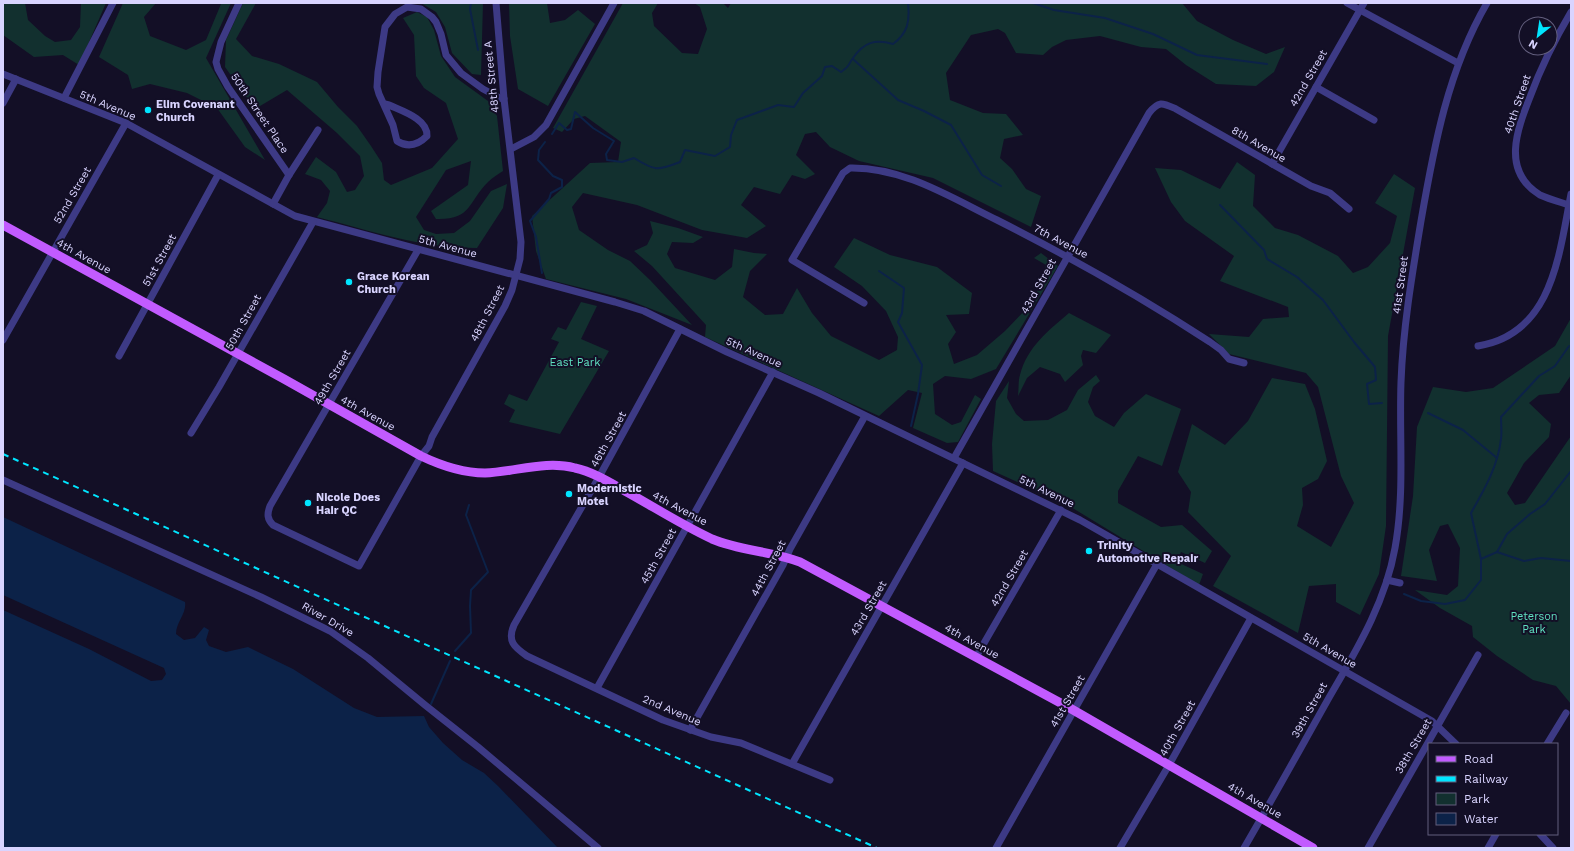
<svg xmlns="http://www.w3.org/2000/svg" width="1574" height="851" viewBox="0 0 1574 851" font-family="'Work Sans',sans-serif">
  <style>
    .green { fill: #12302f }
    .water { fill: #0c2248 }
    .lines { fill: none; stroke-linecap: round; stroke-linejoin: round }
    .stream { stroke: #0c2248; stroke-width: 2 }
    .minor { stroke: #3d3a85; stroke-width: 7 }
    .major { stroke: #c25bff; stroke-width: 9 }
    .rail { stroke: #00e5ff; stroke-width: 2; stroke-dasharray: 6 5; stroke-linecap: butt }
    .poi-dot { fill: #00e5ff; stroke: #130f26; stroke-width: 1.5 }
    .labels { text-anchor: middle; stroke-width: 4; stroke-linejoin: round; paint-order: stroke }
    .street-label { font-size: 11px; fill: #d9d4ff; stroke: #130f26 }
    .poi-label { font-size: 11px; font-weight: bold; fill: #d9d4ff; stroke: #130f26; text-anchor: start }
    .park-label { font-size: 11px; fill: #5fe0c0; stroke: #130f26 }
  </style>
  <rect width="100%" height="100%" fill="#130f26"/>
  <!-- green -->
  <g class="green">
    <polygon points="3,3 25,3 28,20 45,36 55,42 71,40 80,27 81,3 106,3 79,65 63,55 34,57 3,35"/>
    <polygon points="123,3 156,3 144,17 150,36 186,50 206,40 221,4 231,3 206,58 265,160 245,147 217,108 187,93 150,84 132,89 128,75 99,57"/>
    <path d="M 243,3 L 256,3 L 236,39 L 252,56 L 279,64 L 317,82 L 338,107 L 357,126 L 371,146 L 382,163 L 384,180 L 391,185 L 432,168 L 458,139 L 446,103 L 424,88 L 416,76 L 414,35 L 403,18 L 417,12 L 427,17 L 434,30 L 441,56 L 455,77 L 488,101 L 497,116 L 503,171 C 498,174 492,178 488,182 C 467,203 472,220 436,219 L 431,211 L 468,185 L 471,161 L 446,170 L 416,217 L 424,230 L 436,234 L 454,233 L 470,221 L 491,191 L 507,184 L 503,208 L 477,248 C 420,248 372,231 317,217 L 327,203 L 330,191 L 321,180 L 305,174 L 316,157 L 336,172 L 347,192 L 355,190 L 364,176 L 360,156 L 337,133 L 287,90 L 255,109 L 225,67 L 226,40 Z"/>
    <polygon points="421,3 483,3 481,75 472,74 452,53 445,27 436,12"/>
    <polygon points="509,3 547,3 550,23 565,20 578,10 595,24 548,106 518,89 510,36"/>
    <polygon points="623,3 658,3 652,13 654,26 682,53 698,54 707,29 700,7 694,3 723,3 728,8 731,3 1182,3 1197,21 1233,40 1266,54 1285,47 1274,72 1256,86 1216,84 1186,65 1166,49 1141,47 1100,36 1066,40 1052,47 1043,55 1016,53 1005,33 998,29 971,35 946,73 950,100 983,113 1006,114 1023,135 1004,139 1000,158 1012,169 1026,189 1041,196 1031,227 933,178 859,161 830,147 816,132 805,134 796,155 815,174 805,179 792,175 780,194 754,187 741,205 766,226 747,238 702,230 637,205 583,193 572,207 579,230 608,250 630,261 650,280 692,325 626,299 546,279 536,251 532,216 590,163 618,162 621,142 585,116 574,119 562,132 553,128"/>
    <polygon points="1237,162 1255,175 1253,206 1275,228 1298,235 1338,256 1353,273 1368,267 1390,243 1397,216 1375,203 1394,174 1415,188 1388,336 1386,526 1379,574 1360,615 1336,602 1336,584 1309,586 1298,633 1213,586 1231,556 1188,512 1191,492 1178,472 1192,424 1225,445 1248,421 1272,378 1305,384 1315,409 1327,461 1318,479 1302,488 1303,505 1297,526 1331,547 1354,503 1341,476 1318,387 1306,373 1229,354 1209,334 1249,337 1263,319 1289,317 1288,307 1220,281 1234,256 1185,221 1171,202 1155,168 1181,170 1220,189"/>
    <polygon points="650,221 678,228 703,237 693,243 672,242 667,254 675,268 715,280 732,267 734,249 754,253 767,254 750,271 743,297 765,315 783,314 797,288 812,313 831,336 879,360 897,350 898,337 886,311 862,286 834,267 854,238 890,255 937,267 972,293 969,314 946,315 956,332 948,344 954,364 977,355 1005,331 1034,301 1046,265 1034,258 1041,253 1058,266 996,369 971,379 945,376 933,384 935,414 952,425 961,422 975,395 981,399 958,442 947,443 913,428 922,393 908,390 879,416 705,337 706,325 652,266 634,251 647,245 653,233"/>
    <polygon points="581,302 597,306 581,339 609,351 560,434 509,422 515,410 504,404 509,394 527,401 559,342 551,339 558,327 566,330"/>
    <path d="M 1069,313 L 1111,335 L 1096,353 L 1083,350 L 1081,356 L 1083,365 L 1065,382 L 1060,374 L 1040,367 L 1027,378 L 1018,396 C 1019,389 1018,381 1020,375 C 1027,347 1049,330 1069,313 Z"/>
    <polygon points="1571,318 1571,375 1559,393 1539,395 1529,403 1551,424 1549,437 1524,463 1507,493 1515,505 1525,503 1571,436 1571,704 1556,686 1533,680 1497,656 1473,637 1472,626 1440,608 1415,590 1447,595 1458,586 1460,548 1448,524 1440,526 1429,550 1437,581 1401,576 1413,496 1417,427 1433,387 1466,392 1493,388 1555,346"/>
    <polygon points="1096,375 1100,381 1093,387 1088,402 1095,416 1114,427 1124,413 1146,394 1181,409 1162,466 1138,456 1118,491 1118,503 1161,527 1182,525 1212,551 1205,563 1181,552 1177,562 1203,574 1199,585 1066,504 993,471 992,444 996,401 1009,381 1007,398 1016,414 1024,421 1048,420 1067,410 1078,390"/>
  </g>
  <!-- water -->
  <path class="water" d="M 3,517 L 185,602 C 187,613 176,622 176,634 L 184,640 L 195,638 L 204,627 L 209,630 L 206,640 L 209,646 L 226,652 L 248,647 L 293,669 L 354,708 L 377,717 L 424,716 L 429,727 L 443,743 L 462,760 L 484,773 L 498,786 L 558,848 L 3,848 L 3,610 L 89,649 L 151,681 L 162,680 L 166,674 L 164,668 L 3,595 Z"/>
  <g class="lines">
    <!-- stream -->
    <g class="stream">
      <polyline points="471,3 470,9 478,50"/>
      <polyline points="1033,3 1054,10 1105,18 1153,34 1197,55 1267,64"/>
      <polyline points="853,59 898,100 924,111 951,125 982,175 1001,186"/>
      <path d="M 552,134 L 559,123 L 567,130 L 571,129 L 575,112 L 593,128 L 614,141 L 606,154 L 607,160 L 622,162 L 634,158 C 655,171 657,171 680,162 L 685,150 L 715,156 L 730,147 L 731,135 L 737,120 L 778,105 L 794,107 L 803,93 L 822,76 L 825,67 L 832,66 L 841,72 C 851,65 847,66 853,58 C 864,42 875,39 893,44 C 908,33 910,21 908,3"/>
      <polyline points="1220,205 1264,250 1267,259 1297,277 1323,300 1354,342 1375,367 1376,380 1367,384 1369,404 1382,403"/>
      <polyline points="879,271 904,288 902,313 898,322 922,365 918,394 911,426"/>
      <polyline points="542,273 536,237 530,221 549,199 551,193 562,187 562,180 553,176 538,160 539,150 545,142"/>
      <polyline points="1428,413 1463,430 1497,458"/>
      <polyline points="1497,552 1507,534 1530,514 1545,504 1571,471"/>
      <polyline points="1481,559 1497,552 1524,561 1541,558 1571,561"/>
      <path d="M 1404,594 L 1421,601 L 1445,604 L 1465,600 L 1481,580 L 1481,559 L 1471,513 C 1484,490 1498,466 1501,439 C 1502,432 1501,424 1501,417 L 1539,376 L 1555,366 L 1569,346"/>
      <polyline points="455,651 471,633 470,606 471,590 488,572 466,515 469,505"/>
      <polyline points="431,704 450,661"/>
    </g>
    <!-- minor -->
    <g class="minor">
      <polyline points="239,3 221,42 216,62 218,69 228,87 289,175"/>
      <polyline points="1347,3 1458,63"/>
      <polyline points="3,74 126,123 295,216 615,302 644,311 727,352 819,393 1080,520 1432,721 1456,744"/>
      <polyline points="1316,87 1374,120"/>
      <polyline points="64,98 113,3"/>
      <polyline points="3,103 16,79"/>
      <path d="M 385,104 L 389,105 C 402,111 428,119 427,136 C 418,145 408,148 397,141 L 393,125 L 379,94 L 377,87 L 378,72 L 385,27 L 395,14 L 407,7 L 421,9 L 432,17 L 436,22 L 441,34 L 446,55 L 461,73 L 483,89 L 500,98 L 504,99"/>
      <polyline points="511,149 534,137 546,125 614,3"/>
      <polyline points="1272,164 1364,3"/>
      <polyline points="273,204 289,175 318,130"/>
      <path d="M 1569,205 C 1560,202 1549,199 1540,195 C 1501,171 1517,130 1530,97 C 1541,67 1555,39 1571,12"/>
      <path d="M 418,250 L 270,506 C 267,514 267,519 273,525 L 359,566 L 421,456 L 429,446 L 432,437 L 505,306 L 512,290 L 520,259 L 521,242 L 504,99 L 496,3"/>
      <path d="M 864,303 L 792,260 L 843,173 L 850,168 C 903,167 950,197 997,220 C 1070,257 1141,297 1210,342 L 1221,350 L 1229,359 L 1244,363"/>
      <path d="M 680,329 L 599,477 L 514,625 C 507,641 514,647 527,656 L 663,720 L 711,737 L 741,743 L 830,780"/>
      <polyline points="3,340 126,123"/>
      <path d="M 1478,346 C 1553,334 1559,254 1571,194"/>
      <polyline points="119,356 218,175"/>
      <polyline points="191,433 219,387 313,222"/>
      <path d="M 954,458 L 1149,113 C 1159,100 1163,103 1176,109 L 1311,186 L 1330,193 L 1349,209"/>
      <polyline points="3,480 261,597 330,631 368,658 425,705 478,747 598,848"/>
      <polyline points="1387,580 1400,583"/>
      <polyline points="976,657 1061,510"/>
      <polyline points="597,688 773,372"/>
      <polyline points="690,730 783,565 790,549 865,416"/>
      <polyline points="1547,744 1566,713"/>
      <polyline points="792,764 963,463"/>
      <polyline points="1540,834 1553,848"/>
      <polyline points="996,848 1157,564"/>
      <polyline points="1120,848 1169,765 1251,618"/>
      <path d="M 1244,848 C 1272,800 1299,751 1326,703 C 1354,654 1385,605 1395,548 C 1405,493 1399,437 1401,382 C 1403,328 1412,275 1421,221 C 1434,146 1448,70 1487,3"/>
      <polyline points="1368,848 1478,655"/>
      <polyline points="1488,848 1496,834"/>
    </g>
    <!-- major -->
    <path class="major" d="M 3,225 L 284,379 L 421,456 C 442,466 462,473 485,473 C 515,472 546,460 575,468 C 593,472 609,482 625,491 C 654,507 682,525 712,539 C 740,551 772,551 800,562 L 1068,707 L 1313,848"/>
    <!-- rail -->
    <polyline class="rail" points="3,454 877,848"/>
  </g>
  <!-- markers -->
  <g class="poi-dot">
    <circle cx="148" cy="110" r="4"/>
    <circle cx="349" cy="282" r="4"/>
    <circle cx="569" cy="494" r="4"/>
    <circle cx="308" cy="503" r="4"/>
    <circle cx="1089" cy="551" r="4"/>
  </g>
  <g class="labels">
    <!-- street labels -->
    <g class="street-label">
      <text transform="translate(491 77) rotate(-96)" y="4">48th Street A</text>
      <text transform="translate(1308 78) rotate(-60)" y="4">42nd Street</text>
      <text transform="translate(1517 104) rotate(-71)" y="4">40th Street</text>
      <text transform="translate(108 105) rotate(23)" y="4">5th Avenue</text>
      <text transform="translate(260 113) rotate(56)" y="4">50th Street Place</text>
      <text transform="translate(1259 144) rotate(30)" y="4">8th Avenue</text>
      <text transform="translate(72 195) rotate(-60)" y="4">52nd Street</text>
      <text transform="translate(1061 241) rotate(28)" y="4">7th Avenue</text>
      <text transform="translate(448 246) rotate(15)" y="4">5th Avenue</text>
      <text transform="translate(84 256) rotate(29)" y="4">4th Avenue</text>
      <text transform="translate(159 260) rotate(-61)" y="4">51st Street</text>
      <text transform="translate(1400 285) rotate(-82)" y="4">41st Street</text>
      <text transform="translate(1038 286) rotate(-61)" y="4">43rd Street</text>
      <text transform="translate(487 313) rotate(-63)" y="4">48th Street</text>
      <text transform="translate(243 322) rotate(-61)" y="4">50th Street</text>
      <text transform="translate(754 352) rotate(24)" y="4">5th Avenue</text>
      <text transform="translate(332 377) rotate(-60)" y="4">49th Street</text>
      <text transform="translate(368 413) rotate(29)" y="4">4th Avenue</text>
      <text transform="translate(608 439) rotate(-61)" y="4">46th Street</text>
      <text transform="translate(1047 491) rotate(26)" y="4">5th Avenue</text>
      <text transform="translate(680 508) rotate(28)" y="4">4th Avenue</text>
      <text transform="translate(658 556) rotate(-61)" y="4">45th Street</text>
      <text transform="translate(768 568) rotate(-62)" y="4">44th Street</text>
      <text transform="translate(1009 578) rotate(-60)" y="4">42nd Street</text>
      <text transform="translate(868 608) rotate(-60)" y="4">43rd Street</text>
      <text transform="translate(328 619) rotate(30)" y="4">River Drive</text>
      <text transform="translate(972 641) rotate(29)" y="4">4th Avenue</text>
      <text transform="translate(1330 650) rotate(30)" y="4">5th Avenue</text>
      <text transform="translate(1067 701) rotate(-60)" y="4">41st Street</text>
      <text transform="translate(672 710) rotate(23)" y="4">2nd Avenue</text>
      <text transform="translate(1309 710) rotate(-61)" y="4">39th Street</text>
      <text transform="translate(1177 728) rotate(-61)" y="4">40th Street</text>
      <text transform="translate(1413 746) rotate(-60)" y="4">38th Street</text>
      <text transform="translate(1255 800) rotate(30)" y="4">4th Avenue</text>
    </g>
    <!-- poi labels -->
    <g class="poi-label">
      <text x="156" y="108">Elim Covenant<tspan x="156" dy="13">Church</tspan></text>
      <text x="357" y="280">Grace Korean<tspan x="357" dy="13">Church</tspan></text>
      <text x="577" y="492">Modernistic<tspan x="577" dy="13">Motel</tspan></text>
      <text x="316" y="501">Nicole Does<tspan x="316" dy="13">Hair QC</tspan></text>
      <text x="1097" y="549">Trinity<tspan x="1097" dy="13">Automotive Repair</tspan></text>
    </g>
    <!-- park labels -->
    <g class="park-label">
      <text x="575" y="366">East Park</text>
      <text x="1534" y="620">Peterson<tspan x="1534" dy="13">Park</tspan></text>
    </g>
  </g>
  <!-- border -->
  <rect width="1574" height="851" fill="none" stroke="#d9d4ff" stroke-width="8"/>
  <!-- legend -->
  <rect x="1428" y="743" width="130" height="92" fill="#130f26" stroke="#625e7d"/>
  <rect x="1436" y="756" width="20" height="6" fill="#c25bff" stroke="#625e7d"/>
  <text x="1464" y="763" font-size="12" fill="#d9d4ff">Road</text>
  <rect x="1436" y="776" width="20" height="6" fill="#00e5ff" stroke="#625e7d"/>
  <text x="1464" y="783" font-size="12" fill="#d9d4ff">Railway</text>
  <rect x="1436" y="793" width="20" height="12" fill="#12302f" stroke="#625e7d"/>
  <text x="1464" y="803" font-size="12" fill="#d9d4ff">Park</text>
  <rect x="1436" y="813" width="20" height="12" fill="#0c2248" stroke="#625e7d"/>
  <text x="1464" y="823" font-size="12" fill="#d9d4ff">Water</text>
  <!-- north arrow -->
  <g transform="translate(1538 36) rotate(210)"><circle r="19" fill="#130f26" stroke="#625e7d"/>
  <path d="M0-3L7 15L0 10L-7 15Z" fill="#00e5ff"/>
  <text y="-6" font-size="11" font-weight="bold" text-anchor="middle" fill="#d9d4ff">N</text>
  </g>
</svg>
